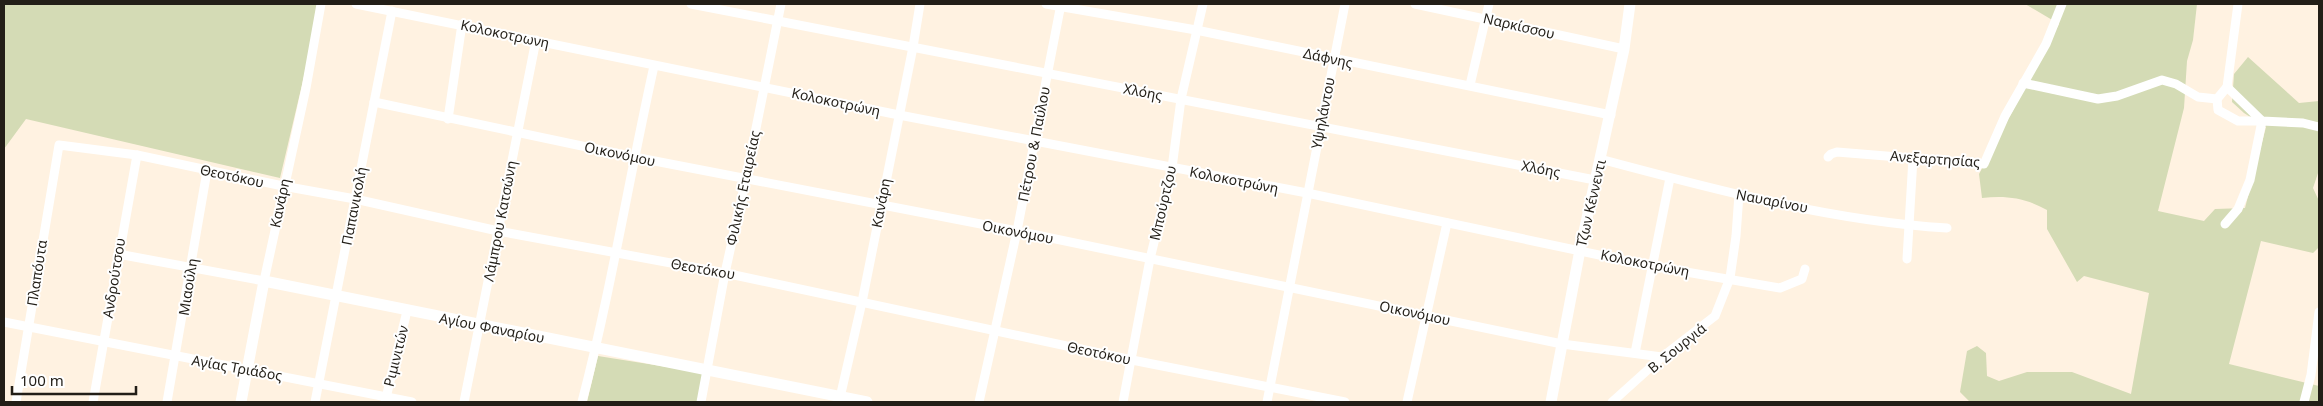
<svg xmlns="http://www.w3.org/2000/svg" width="2323" height="406" viewBox="0 0 2323 406" font-family="'Noto Sans',sans-serif">
  <style>
    .green { fill: #d4dbb5 }
    .lines { fill: none; stroke-linecap: round; stroke-linejoin: round }
    .minor { stroke: #fff; stroke-width: 9 }
    .tertiary { stroke: #fff; stroke-width: 11 }
    .labels { text-anchor: middle; stroke-width: 4; stroke-linejoin: round; paint-order: stroke }
    .street-label { font-size: 14px; fill: #221e17; stroke: #fff }
  </style>
  <rect width="100%" height="100%" fill="#fff2e1"/>
  <!-- green -->
  <g class="green">
    <polygon points="4,4 321,4 280,178 26,119 4,149"/>
    <path d="M 2025,4 L 2197,4 L 2193,40 L 2187,61 L 2184,108 L 2158,211 L 2204,221 L 2215,209 L 2245,208 L 2266,127 L 2244,113 L 2232,102 L 2234,74 L 2248,57 L 2299,103 L 2319,101 L 2319,170 L 2313,188 L 2319,201 L 2319,247 L 2313,253 L 2261,241 L 2229,364 L 2319,386 L 2319,402 L 1970,402 L 1960,392 L 1967,351 L 1977,346 L 1986,353 L 1987,376 L 1999,381 L 2027,372 L 2072,372 L 2131,394 L 2149,293 L 2084,276 L 2077,282 L 2047,229 L 2047,210 C 2026,198 2006,195 1982,198 L 1979,174 L 2059,24 Z"/>
    <polygon points="598,356 705,373 699,402 587,402"/>
  </g>
  <g class="lines">
    <!-- minor -->
    <g class="minor">
      <polyline points="356,4 899,115 1307,193 1651,266 1780,288 1802,279 1805,269"/>
      <polyline points="691,4 1595,180"/>
      <polyline points="1046,4 1196,30 1611,115"/>
      <polyline points="1415,4 1624,49"/>
      <polyline points="2023,83 2098,99 2117,96 2162,80 2176,84 2198,97 2217,99 2227,87 2262,121 2303,123 2319,127"/>
      <polyline points="1470,85 1489,4"/>
      <polyline points="2227,87 2238,4"/>
      <polyline points="2217,99 2218,110 2238,121 2262,121 2250,180 2238,209 2225,224"/>
      <polyline points="374,102 634,157 1017,231 1562,344 1662,357"/>
      <polyline points="448,119 462,24"/>
      <polyline points="1828,157 1831,154 1837,152 1984,164 2005,116 2046,44 2062,4"/>
      <path d="M 1600,159 C 1712,189 1832,221 1947,228"/>
      <polyline points="118,254 264,281 306,88 321,4"/>
      <polyline points="1907,259 1913,158"/>
      <polyline points="4,322 412,402"/>
      <polyline points="1635,353 1670,178"/>
      <polyline points="16,402 59,145 137,155 283,186 355,199 498,231 725,273 1132,360 1345,402"/>
      <polyline points="93,402 137,155"/>
      <polyline points="167,402 207,171"/>
      <polyline points="315,402 392,11"/>
      <polyline points="385,402 407,311"/>
      <polyline points="464,402 536,40"/>
      <path d="M 582,402 C 611,291 629,178 654,66"/>
      <polyline points="701,402 725,273 746,178 781,4"/>
      <polyline points="839,402 862,302 913,47 920,4"/>
      <polyline points="979,402 1017,231 1061,4"/>
      <polyline points="1123,402 1150,259 1172,168 1181,99 1203,4"/>
      <polyline points="1267,402 1345,4"/>
      <polyline points="1407,402 1447,223"/>
      <polyline points="1612,402 1662,357 1715,316 1730,278 1736,236 1739,194"/>
      <polyline points="2304,402 2311,375 2319,312"/>
    </g>
    <!-- tertiary -->
    <g class="tertiary">
      <polyline points="241,402 264,281 867,402"/>
      <polyline points="1551,402 1580,250 1624,49 1630,4"/>
    </g>
  </g>
  <g class="labels">
    <!-- street labels -->
    <g class="street-label">
      <text transform="translate(1519 26) rotate(13)" y="5">Ναρκίσσου</text>
      <text transform="translate(505 34) rotate(12)" y="5">Κολοκοτρωνη</text>
      <text transform="translate(1328 58) rotate(12)" y="5">Δάφνης</text>
      <text transform="translate(1143 92) rotate(11)" y="5">Χλόης</text>
      <text transform="translate(836 102) rotate(12)" y="5">Κολοκοτρώνη</text>
      <text transform="translate(1323 113) rotate(-79)" y="5">Υψηλάντου</text>
      <text transform="translate(1034 144) rotate(-79)" y="5">Πέτρου &amp; Παύλου</text>
      <text transform="translate(620 154) rotate(12)" y="5">Οικονόμου</text>
      <text transform="translate(1935 159) rotate(4)" y="5">Ανεξαρτησίας</text>
      <text transform="translate(1541 169) rotate(11)" y="5">Χλόης</text>
      <text transform="translate(232 176) rotate(12)" y="5">Θεοτόκου</text>
      <text transform="translate(1234 180) rotate(11)" y="5">Κολοκοτρώνη</text>
      <text transform="translate(743 188) rotate(-78)" y="5">Φιλικής Εταιρείας</text>
      <text transform="translate(1772 201) rotate(11)" y="5">Ναυαρίνου</text>
      <text transform="translate(280 203) rotate(-78)" y="5">Κανάρη</text>
      <text transform="translate(881 203) rotate(-79)" y="5">Κανάρη</text>
      <text transform="translate(1163 203) rotate(-77)" y="5">Μπούρτζου</text>
      <text transform="translate(1591 203) rotate(-77)" y="5">Τζων Κέννεντι</text>
      <text transform="translate(354 206) rotate(-79)" y="5">Παπανικολή</text>
      <text transform="translate(500 221) rotate(-79)" y="5">Λάμπρου Κατσώνη</text>
      <text transform="translate(1018 232) rotate(11)" y="5">Οικονόμου</text>
      <text transform="translate(1645 263) rotate(11)" y="5">Κολοκοτρώνη</text>
      <text transform="translate(703 269) rotate(10)" y="5">Θεοτόκου</text>
      <text transform="translate(37 273) rotate(-81)" y="5">Πλαπόυτα</text>
      <text transform="translate(114 278) rotate(-81)" y="5">Ανδρούτσου</text>
      <text transform="translate(188 287) rotate(-81)" y="5">Μιαούλη</text>
      <text transform="translate(1415 313) rotate(12)" y="5">Οικονόμου</text>
      <text transform="translate(492 328) rotate(11)" y="5">Αγίου Φαναρίου</text>
      <text transform="translate(1677 348) rotate(-39)" y="5">Β. Σουργιά</text>
      <text transform="translate(1099 353) rotate(12)" y="5">Θεοτόκου</text>
      <text transform="translate(396 356) rotate(-76)" y="5">Ριμινιτών</text>
      <text transform="translate(237 368) rotate(10)" y="5">Αγίας Τριάδος</text>
    </g>
  </g>
  <!-- border -->
  <rect width="2323" height="406" fill="none" stroke="#221e17" stroke-width="10"/>
  <!-- scale -->
  <path d="M12 386v8h124v-8" fill="none" stroke="#221e17" stroke-width="2.5"/>
  <text x="20" y="386" font-size="15" fill="#221e17" stroke="#ffffff" stroke-width="4" paint-order="stroke">100 m</text>
</svg>
